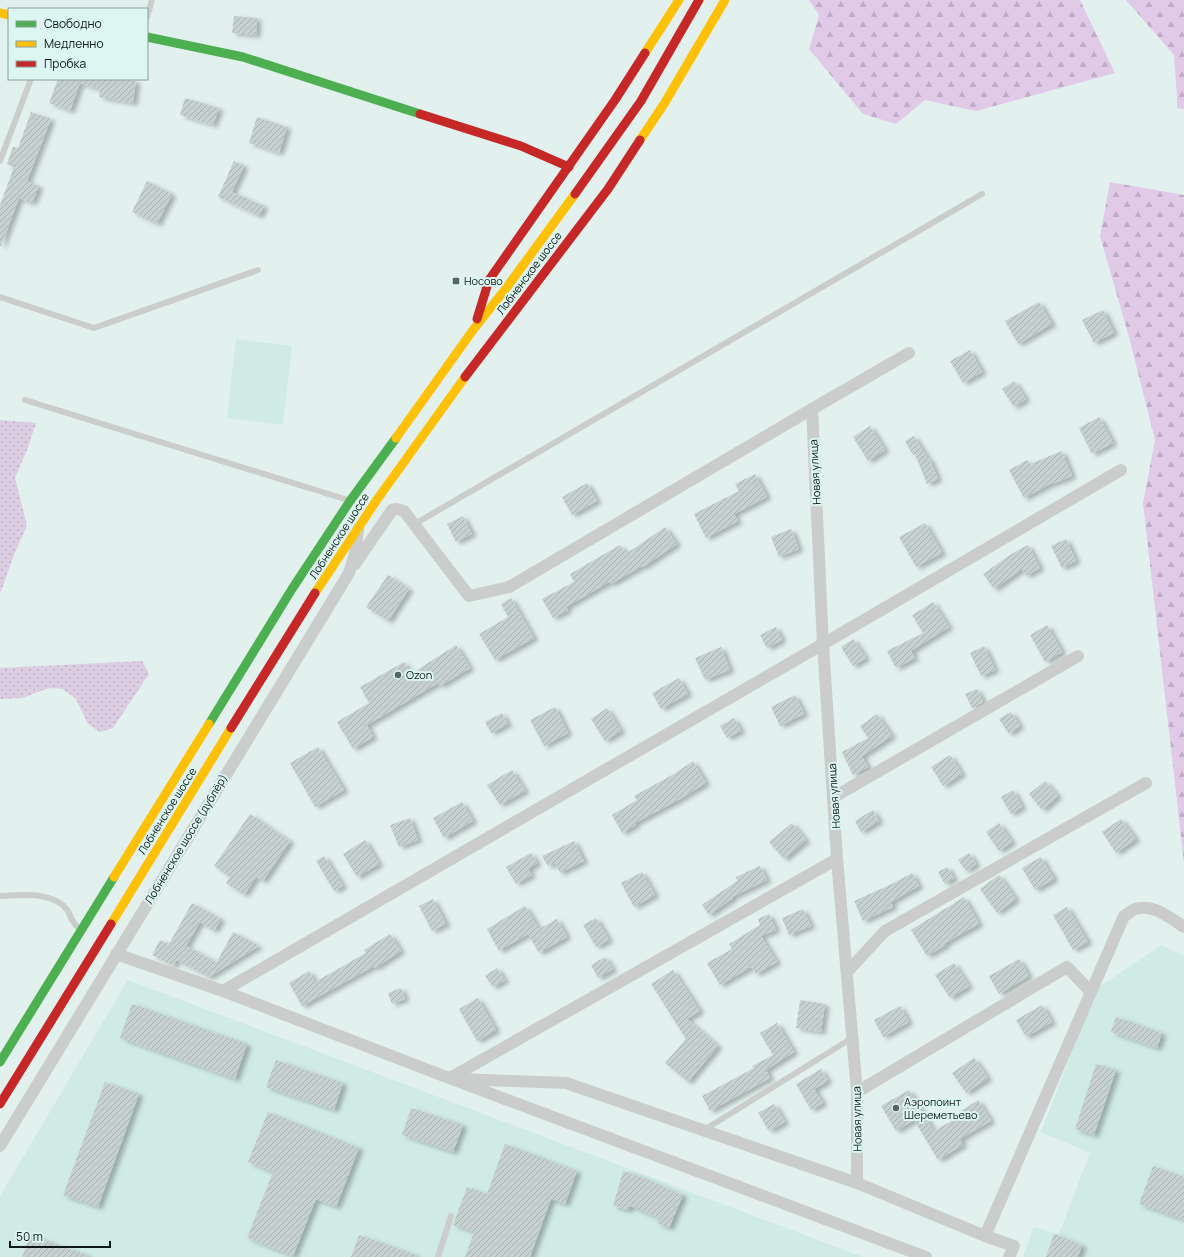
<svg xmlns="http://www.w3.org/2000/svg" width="1184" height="1257" viewBox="0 0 1184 1257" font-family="Manrope,sans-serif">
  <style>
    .built { fill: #d0eae6 }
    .green { fill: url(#green-dots) }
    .forest { fill: url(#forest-firs) }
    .building { fill: url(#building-hatch); filter: url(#shadow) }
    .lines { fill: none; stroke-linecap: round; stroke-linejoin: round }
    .lane { stroke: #cacdcc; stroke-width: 6 }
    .street { stroke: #cacdcc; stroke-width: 12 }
    .fast { stroke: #4caf50; stroke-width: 9 }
    .slow { stroke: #ffc107; stroke-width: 9 }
    .jam { stroke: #c62828; stroke-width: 9 }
    .poi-dot { fill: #586462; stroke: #dcf6f1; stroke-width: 1.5 }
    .labels { text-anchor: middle; stroke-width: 4; stroke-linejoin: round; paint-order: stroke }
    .street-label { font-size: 11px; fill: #0e1816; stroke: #dcf6f1 }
    .poi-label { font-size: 11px; fill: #0e1816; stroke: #dcf6f1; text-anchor: start }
  </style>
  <defs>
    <pattern id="green-dots" width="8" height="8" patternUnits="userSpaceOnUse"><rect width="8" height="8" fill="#dccde2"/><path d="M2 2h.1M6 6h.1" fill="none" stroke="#bcafc1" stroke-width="1.8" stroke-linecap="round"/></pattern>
    <pattern id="forest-firs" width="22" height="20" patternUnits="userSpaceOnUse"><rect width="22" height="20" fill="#e1c9e8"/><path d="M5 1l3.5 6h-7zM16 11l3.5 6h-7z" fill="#c0acc6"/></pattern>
    <pattern id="building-hatch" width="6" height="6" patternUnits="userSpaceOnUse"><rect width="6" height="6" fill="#c6d1cf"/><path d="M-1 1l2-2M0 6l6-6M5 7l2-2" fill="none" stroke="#a9b3b1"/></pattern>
    <filter id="shadow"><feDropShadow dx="4.5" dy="2.5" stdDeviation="2" flood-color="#0004"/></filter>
  </defs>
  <rect width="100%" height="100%" fill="#e2f0ee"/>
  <!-- built -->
  <g class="built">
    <polygon points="236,339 292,346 283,425 227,418"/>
    <polygon points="1162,945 1184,956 1184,1257 1023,1257 1034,1227 1059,1234 1090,1153 1041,1132 1096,989"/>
    <polygon points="128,980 863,1257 0,1257 0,1196"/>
  </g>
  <!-- green -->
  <g class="green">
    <polygon points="0,420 36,423 27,450 15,478 27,526 15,552 0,594"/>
    <polygon points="142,661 149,674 113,728 100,732 88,724 76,699 63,689 49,688 22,698 0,699 0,668"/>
  </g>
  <!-- forest -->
  <g class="forest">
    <polygon points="809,0 1080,0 1115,73 976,111 925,100 896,124 863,114 809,49 819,15"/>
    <polygon points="1126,0 1184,0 1184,109 1177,108 1177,97 1174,55"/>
    <polygon points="1110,182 1184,195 1184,863 1143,503 1155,440 1129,337 1100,236"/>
  </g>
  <!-- building -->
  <g class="building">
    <polygon points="234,16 257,18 256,35 232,33"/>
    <polygon points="58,79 123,79 136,81 133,103 99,97 100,90 80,83 70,111 49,103"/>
    <polygon points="185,98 219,108 213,125 180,115"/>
    <polygon points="31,112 51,119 27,181 39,186 32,203 19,198 1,246 0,246 0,205 14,167 7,164 13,147 18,148"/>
    <polygon points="257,117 287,127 279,153 249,143"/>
    <polygon points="234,161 244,166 232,192 264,206 259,216 218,197"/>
    <polygon points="147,181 172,194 157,224 132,212"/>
    <polygon points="1039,302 1052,324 1018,344 1005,321"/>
    <polygon points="1103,310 1114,333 1094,343 1082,320"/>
    <polygon points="970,350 982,372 963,383 950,361"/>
    <polygon points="1014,381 1026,399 1014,407 1002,389"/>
    <polygon points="1099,417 1113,443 1092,454 1079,428"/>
    <polygon points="870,426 885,450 868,461 853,437"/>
    <polygon points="914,436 928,459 929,458 938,479 927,484 915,454 913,455 905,441"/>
    <polygon points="1062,451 1072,476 1052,484 1052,483 1024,498 1009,470 1027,460 1030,464"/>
    <polygon points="755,474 767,497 734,514 738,521 706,538 694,514 739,491 735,484"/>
    <polygon points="587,483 597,501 572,515 562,497"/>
    <polygon points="463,516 472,534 456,542 447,524"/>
    <polygon points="925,523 942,553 916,567 899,537"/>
    <polygon points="665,527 677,544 643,567 642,566 611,584 609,582 566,607 568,610 553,618 542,599 574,582 570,574 620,545 626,554"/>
    <polygon points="791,529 799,549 779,557 771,537"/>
    <polygon points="1066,539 1076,561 1062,568 1051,546"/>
    <polygon points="1028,545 1040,568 1026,576 1022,569 994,589 983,574 1013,553"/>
    <polygon points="388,575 409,589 388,621 366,607"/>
    <polygon points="511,598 534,638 495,660 479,634 508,617 501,604"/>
    <polygon points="933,602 949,627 911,651 915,658 896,668 887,651 923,633 912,615"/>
    <polygon points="1047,625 1062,652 1045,662 1030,635"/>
    <polygon points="776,627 782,640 767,648 760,635"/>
    <polygon points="853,639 866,658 853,666 841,647"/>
    <polygon points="456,645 470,668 440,686 438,683 367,725 373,737 353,749 337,722 369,703 360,687 404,662 411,674"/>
    <polygon points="984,646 995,670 981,676 970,653"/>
    <polygon points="721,647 730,670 705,680 695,658"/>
    <polygon points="679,678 688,694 661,709 652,693"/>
    <polygon points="977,689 983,702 972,708 965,694"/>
    <polygon points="795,695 804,714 780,726 771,707"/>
    <polygon points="555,707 568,733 544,746 530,720"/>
    <polygon points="607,708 621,731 605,741 591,719"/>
    <polygon points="1011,712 1020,726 1009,734 999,719"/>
    <polygon points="502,713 508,724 491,733 485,722"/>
    <polygon points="877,714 892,736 862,756 868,767 853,775 842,752 868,738 860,726"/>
    <polygon points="734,718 741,731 727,738 720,726"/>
    <polygon points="318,747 344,790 315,807 290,763"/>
    <polygon points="950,755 962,774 943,786 931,767"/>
    <polygon points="693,761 706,783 680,799 635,823 636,825 622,833 612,815 637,800 634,796 674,774"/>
    <polygon points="512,770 525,791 500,805 487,785"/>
    <polygon points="1045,781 1058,796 1042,810 1029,794"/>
    <polygon points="1013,790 1022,807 1011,814 1001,797"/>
    <polygon points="462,802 473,821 444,838 433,818"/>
    <polygon points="873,810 879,821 861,832 855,821"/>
    <polygon points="250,814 290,841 263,881 256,877 244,895 226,883 230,877 214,866"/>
    <polygon points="410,818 418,840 399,847 390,825"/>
    <polygon points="1121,819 1136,839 1116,853 1102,832"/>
    <polygon points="792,823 806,840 784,859 769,842"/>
    <polygon points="999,823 1012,842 999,851 986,832"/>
    <polygon points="365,840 379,864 357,877 343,854"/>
    <polygon points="574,841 584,861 560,873 555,863 548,866 542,856"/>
    <polygon points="531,853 537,863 528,869 532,875 516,884 506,867"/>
    <polygon points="969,853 976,864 966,871 958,860"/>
    <polygon points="324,856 343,886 334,891 316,861"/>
    <polygon points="1041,857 1054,879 1035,890 1022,868"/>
    <polygon points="760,866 767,880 732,897 733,898 709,915 702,905 737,881 736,877"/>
    <polygon points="947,867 954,878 945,884 938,872"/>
    <polygon points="642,872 655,895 634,907 621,883"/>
    <polygon points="912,873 919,886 891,902 893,907 863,921 854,901 892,884"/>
    <polygon points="999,875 1016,899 997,913 980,889"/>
    <polygon points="964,897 979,924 945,943 946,945 927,956 911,930"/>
    <polygon points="433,899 446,924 432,931 419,906"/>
    <polygon points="192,903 221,919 214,931 200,922 186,946 217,962 233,932 259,946 209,977 176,960 174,966 152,955 160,940 169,944"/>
    <polygon points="525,906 539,929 557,919 567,937 539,953 528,934 499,951 487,929"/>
    <polygon points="1067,907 1088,942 1073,950 1053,915"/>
    <polygon points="803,909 811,926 789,935 782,918"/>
    <polygon points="769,914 776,930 761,936 777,962 756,974 751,967 720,985 707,963 732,949 729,944 760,925 758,919"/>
    <polygon points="596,918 609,940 596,947 583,925"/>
    <polygon points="390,934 401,951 375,968 374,966 302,1006 289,983 309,971 315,982 366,953 364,950"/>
    <polygon points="605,957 613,969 598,978 591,965"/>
    <polygon points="1019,959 1029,976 999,994 989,976"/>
    <polygon points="954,963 969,986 950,998 935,975"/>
    <polygon points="497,968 505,980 493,987 485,976"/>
    <polygon points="673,970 700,1011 687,1019 718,1046 688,1082 665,1063 686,1039 651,984"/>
    <polygon points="401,988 405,999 392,1004 388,993"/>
    <polygon points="478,998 496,1030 477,1041 459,1009"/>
    <polygon points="800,1000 825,1004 821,1032 796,1028"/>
    <polygon points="132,1004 247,1044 235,1079 120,1038"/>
    <polygon points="1042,1005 1052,1022 1026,1037 1016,1020"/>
    <polygon points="900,1006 909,1022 883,1037 874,1020"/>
    <polygon points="1116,1017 1162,1033 1157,1048 1111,1032"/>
    <polygon points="777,1023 794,1052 766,1070 770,1078 710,1111 702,1096 754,1068 752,1066 773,1055 760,1033"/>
    <polygon points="974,1058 988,1078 966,1093 952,1073"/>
    <polygon points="276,1060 343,1083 334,1110 266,1087"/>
    <polygon points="1096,1064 1116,1070 1094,1135 1075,1129"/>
    <polygon points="821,1069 828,1081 814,1089 823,1103 811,1110 796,1084"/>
    <polygon points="105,1082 139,1094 98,1207 63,1195"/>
    <polygon points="909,1090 934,1131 960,1116 958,1113 978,1100 991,1121 960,1139 963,1145 938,1160 914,1120 896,1131 881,1106"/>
    <polygon points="774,1104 785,1122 769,1131 758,1113"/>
    <polygon points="411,1108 463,1125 453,1152 402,1135"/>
    <polygon points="268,1112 359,1148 336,1207 316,1199 293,1256 247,1238 273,1172 248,1162"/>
    <polygon points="505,1144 577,1171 565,1204 551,1199 530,1257 465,1257 474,1232 453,1225 454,1222 467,1187 487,1194"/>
    <polygon points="1153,1166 1184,1177 1184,1220 1139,1204"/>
    <polygon points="623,1171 639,1176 683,1195 669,1228 657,1223 659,1218 630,1206 628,1210 613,1206"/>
    <polygon points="1054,1234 1082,1245 1078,1257 1046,1257"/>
    <polygon points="30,1235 88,1255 87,1257 22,1257"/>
    <polygon points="359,1235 416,1255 416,1257 351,1257"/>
  </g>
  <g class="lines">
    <!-- lane -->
    <g class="lane">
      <polyline points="147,17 152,0"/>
      <polyline points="0,161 31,79"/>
      <polyline points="0,297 94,328 258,270"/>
      <polyline points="25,400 348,500"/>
      <polyline points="413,525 982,194"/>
      <path d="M 0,896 C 22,895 54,891 68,911 C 70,914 70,917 72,920 C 74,923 77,927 80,930"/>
      <polyline points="704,1130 852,1038"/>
      <polyline points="438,1257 451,1216"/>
    </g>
    <!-- street -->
    <g class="street">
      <polyline points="812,409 823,644 837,859 857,1092 857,1183"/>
      <polyline points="355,564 392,510 397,509 404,511 469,596 509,587 812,409 909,353"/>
      <polyline points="834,797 1078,656"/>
      <polyline points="116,954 223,991 449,1078 926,1257"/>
      <polyline points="847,972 885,931 1146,783"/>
      <polyline points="223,991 823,644 1121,470"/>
      <polyline points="450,1078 837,859"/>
      <polyline points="460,1079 566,1083 857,1183 985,1236"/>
      <polyline points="857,1092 1067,967 1091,992"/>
      <polyline points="0,1146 349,573 355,554 358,530"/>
      <path d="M 1009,1257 L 1014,1246 L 985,1236 L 1124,916 C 1128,914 1131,911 1135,909 C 1153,903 1170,918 1184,927"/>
    </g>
    <!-- fast -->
    <g class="fast">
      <polyline points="147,37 243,57 420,114"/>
      <polyline points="209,724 292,589 350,501 396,438"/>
      <polyline points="0,1062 114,877"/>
    </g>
    <!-- slow -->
    <g class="slow">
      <polyline points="0,13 9,15"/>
      <polyline points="645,53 679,0"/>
      <polyline points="640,140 664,104 725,0"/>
      <polyline points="396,438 473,330 507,287 575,194"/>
      <polyline points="315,593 376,501 465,377"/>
      <polyline points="114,877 209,724"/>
      <polyline points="111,924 231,728"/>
    </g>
    <!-- jam -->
    <g class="jam">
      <polyline points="420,114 521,146 569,167"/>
      <polyline points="575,194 641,101 699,0"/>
      <polyline points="477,319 489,280 615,100 645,53"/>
      <polyline points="465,377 608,189 640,140"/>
      <polyline points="231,728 315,593"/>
      <polyline points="0,1104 111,924"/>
    </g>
  </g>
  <!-- markers -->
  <g class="poi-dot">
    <rect x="452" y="277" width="8" height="8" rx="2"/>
    <circle cx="398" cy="675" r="4"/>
    <circle cx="896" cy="1108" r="4"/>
  </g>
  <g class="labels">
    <!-- street labels -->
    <g class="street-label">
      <text transform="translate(529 273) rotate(-53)" y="4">Лобненское шоссе</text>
      <text transform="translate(815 472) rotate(-93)" y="4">Новая улица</text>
      <text transform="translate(339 536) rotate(-57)" y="4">Лобненское шоссе</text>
      <text transform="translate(834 796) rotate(-94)" y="4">Новая улица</text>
      <text transform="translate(167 811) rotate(-58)" y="4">Лобненское шоссе</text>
      <text transform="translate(186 839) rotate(-59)" y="4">Лобненское шоссе (дублёр)</text>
      <text transform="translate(857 1119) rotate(-91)" y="4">Новая улица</text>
    </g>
    <!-- poi labels -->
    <g class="poi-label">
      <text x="464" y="285">Носово</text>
      <text x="406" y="679">Ozon</text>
      <text x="904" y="1106">Аэропоинт<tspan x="904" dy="13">Шереметьево</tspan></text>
    </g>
  </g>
  <!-- legend -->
  <rect x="8" y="8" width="140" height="72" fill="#dcf6f1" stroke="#8a9d99"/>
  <rect x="16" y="21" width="20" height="6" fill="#4caf50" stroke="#8a9d99"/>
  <text x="44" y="28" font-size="12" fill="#0e1816">Свободно</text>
  <rect x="16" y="41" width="20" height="6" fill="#ffc107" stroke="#8a9d99"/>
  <text x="44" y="48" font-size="12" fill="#0e1816">Медленно</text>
  <rect x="16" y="61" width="20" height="6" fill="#c62828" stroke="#8a9d99"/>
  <text x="44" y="68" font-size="12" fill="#0e1816">Пробка</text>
  <!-- scale -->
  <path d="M10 1241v6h100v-6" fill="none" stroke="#0e1816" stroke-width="2"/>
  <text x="16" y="1241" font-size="12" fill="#0e1816" stroke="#dcf6f1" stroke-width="3" paint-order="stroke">50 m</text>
</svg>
